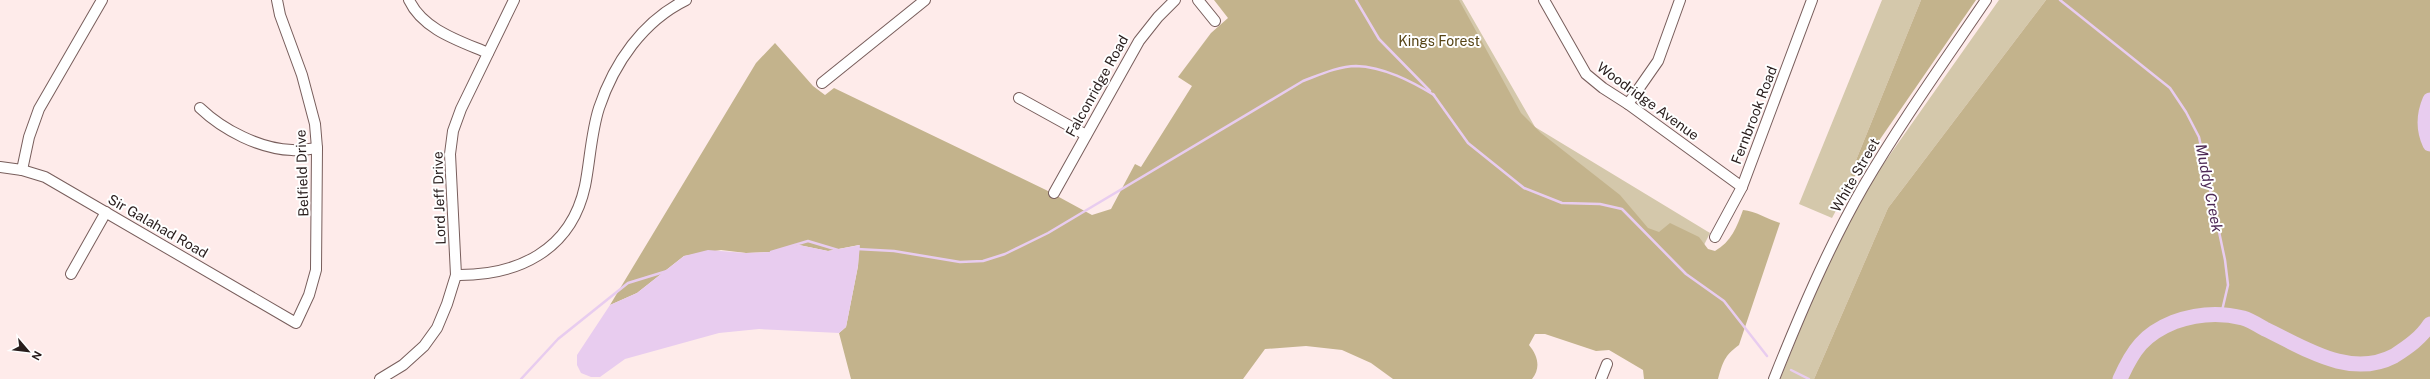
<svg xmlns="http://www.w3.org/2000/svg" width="2430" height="379" viewBox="0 0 2430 379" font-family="'Public Sans',sans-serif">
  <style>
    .green { fill: #d4c8ab }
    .forest { fill: #c3b38c }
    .water { fill: #e8ccef }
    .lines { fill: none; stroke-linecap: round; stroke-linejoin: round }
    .stream { stroke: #e8ccef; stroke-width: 2.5 }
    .river { stroke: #e8ccef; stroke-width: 15 }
    .minor-casing { stroke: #785e5c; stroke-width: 12 }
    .minor { stroke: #fff; stroke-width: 10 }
    .labels { text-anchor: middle; stroke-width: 4; stroke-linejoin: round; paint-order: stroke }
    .park-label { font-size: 14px; fill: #574516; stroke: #fff }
    .street-label { font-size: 14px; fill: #281d1c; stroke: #fff }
    .water-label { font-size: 15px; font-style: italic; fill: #4e2a56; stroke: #fff }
  </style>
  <rect width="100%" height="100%" fill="#feebea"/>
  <!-- green -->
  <g class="green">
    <polygon points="1354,0 1462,0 1535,127 1710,233 1698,257 1468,143"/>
    <polygon points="1882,0 1921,0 1850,175 1854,177 1832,218 1799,204"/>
    <polygon points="1999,0 2046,0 1888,208 1814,379 1780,379 1829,259 1870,183"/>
  </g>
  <!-- forest -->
  <g class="forest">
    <path d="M 1214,0 L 1459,0 L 1521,113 L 1541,133 L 1620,195 L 1648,228 L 1659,232 L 1670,223 L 1699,237 L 1708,249 L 1715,251 C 1731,242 1737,227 1743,210 C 1756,211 1767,219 1780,223 L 1739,345 C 1724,356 1723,362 1718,379 L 1644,379 L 1643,370 L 1609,350 L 1596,351 L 1545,334 L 1535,334 L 1529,345 C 1538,356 1541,368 1532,379 L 1393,379 L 1371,363 L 1342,350 L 1306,346 L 1265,349 L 1243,379 L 851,379 L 839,333 L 846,327 L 858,266 L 859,245 L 828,251 L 799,245 L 771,252 L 746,253 L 721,250 L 684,256 L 637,293 L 610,305 L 756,63 L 775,43 L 813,86 L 825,95 L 834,88 L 1046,190 L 1092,215 L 1111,209 L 1135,164 L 1141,167 L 1192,86 L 1178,77 L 1211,33 L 1228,18 Z"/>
    <polygon points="1921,0 1976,0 1854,177 1850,175"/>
    <polygon points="2046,0 2430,0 2430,379 1814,379 1888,208"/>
  </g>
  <!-- water -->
  <polygon class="water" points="799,245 828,251 860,245 858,266 846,327 839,333 759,329 719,333 625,359 600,377 591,377 581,373 577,365 577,355 610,305 637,293 684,256 708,250 746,253 771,252"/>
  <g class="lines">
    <!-- stream -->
    <g class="stream">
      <polyline points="1356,0 1379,39 1430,91"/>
      <polyline points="2060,0 2170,88 2186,112 2199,137 2225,260 2228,285 2221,315"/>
      <polyline points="1433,94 1468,143 1524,188 1562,203 1600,204 1622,209 1686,274 1724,301 1767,356"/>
      <path d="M 857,249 L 894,251 L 960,262 L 983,261 L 1005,254 L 1048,233 L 1303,81 C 1319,75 1339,66 1356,66 C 1384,67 1411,81 1434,95"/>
      <polyline points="771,252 808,241 838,250"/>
      <polyline points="1791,370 1809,379"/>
      <polyline points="521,379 558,339 628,283 667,271"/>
    </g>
    <!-- river -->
    <g class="river">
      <path d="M 2430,100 C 2424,114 2423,129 2430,144"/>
      <path d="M 2120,379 C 2133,350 2144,334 2174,322 C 2196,314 2220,312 2243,318 C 2250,320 2258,325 2265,329 C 2305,348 2350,379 2394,356 C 2408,347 2421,338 2430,324"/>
    </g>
    <defs>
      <g id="minor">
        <path d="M 409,0 C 423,30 460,41 488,53"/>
        <polyline points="1198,0 1215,21"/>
        <polyline points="1544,0 1586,74 1603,88 1628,104 1742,187"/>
        <polyline points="822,83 925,0"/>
        <polyline points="1019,98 1086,135"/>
        <polyline points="1628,104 1658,61 1680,0"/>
        <path d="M 200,108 C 223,130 260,149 292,150 C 300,151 309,149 317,148"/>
        <polyline points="0,167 22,170 45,177 296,323 309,295 316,270 317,148 315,124 302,75 280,15 277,0"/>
        <polyline points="22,170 29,137 39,109 102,0"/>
        <polyline points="1054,193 1139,41 1158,17 1175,0"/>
        <polyline points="1715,237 1742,187 1812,0"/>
        <polyline points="71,274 106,212"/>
        <path d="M 456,275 C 517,276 571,251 585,186 C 590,161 591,133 599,108 C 614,63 643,21 686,0"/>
        <polyline points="380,379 403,365 424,346 437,328 447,304 456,275 450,154 453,131 461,109 514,0"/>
        <polyline points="1601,379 1607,364"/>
        <path d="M 1774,379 C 1800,314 1828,248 1863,187 C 1901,122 1944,62 1986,0"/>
      </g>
    </defs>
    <!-- minor casing -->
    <use href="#minor" class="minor-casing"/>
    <!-- minor -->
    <use href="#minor" class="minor"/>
  </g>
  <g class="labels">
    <!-- park labels -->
    <g class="park-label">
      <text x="1439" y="46">Kings Forest</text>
    </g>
    <!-- street labels -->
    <g class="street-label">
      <text transform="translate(1097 86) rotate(-61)" y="5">Falconridge Road</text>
      <text transform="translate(1648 101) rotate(36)" y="5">Woodridge Avenue</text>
      <text transform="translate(1754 115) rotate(-69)" y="5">Fernbrook Road</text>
      <text transform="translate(302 173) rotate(-92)" y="5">Belfield Drive</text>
      <text transform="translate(1855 175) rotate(-60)" y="5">White Street</text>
      <text transform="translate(439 198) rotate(-92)" y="5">Lord Jeff Drive</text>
      <text transform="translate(158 226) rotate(30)" y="5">Sir Galahad Road</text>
    </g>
    <!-- water labels -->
    <g class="water-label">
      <text transform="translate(2209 188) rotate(79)" y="5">Muddy Creek</text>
    </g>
  </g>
  <!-- north arrow -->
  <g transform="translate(28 351) rotate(118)" stroke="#ffffff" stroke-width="3" paint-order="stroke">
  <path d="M0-3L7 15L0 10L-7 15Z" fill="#281d1c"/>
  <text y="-6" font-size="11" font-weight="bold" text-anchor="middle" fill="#281d1c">N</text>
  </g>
</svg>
